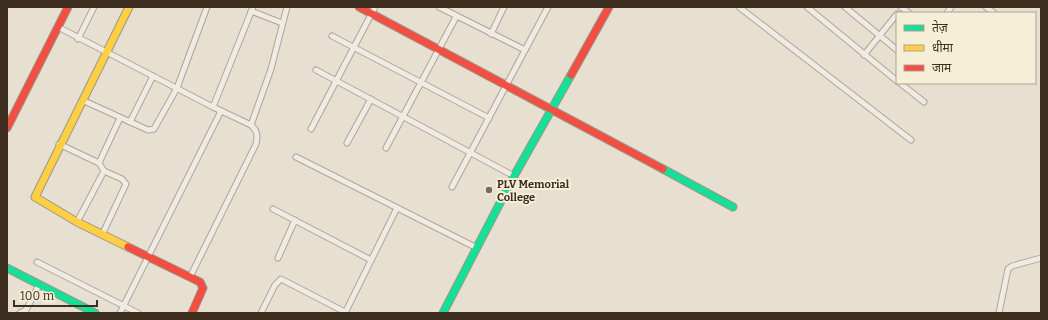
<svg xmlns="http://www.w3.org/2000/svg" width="1048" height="320" viewBox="0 0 1048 320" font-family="Bitter,'Noto Sans Devanagari',serif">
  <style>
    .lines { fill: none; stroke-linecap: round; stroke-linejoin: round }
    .street-casing { stroke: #ada599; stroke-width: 7 }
    .fast-casing { stroke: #9c958a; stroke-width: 9 }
    .slow-casing { stroke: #9c958a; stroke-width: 9 }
    .jam-casing { stroke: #9c958a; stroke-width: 9 }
    .street { stroke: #efebe3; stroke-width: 5 }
    .fast { stroke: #16e098; stroke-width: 7 }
    .slow { stroke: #ffcf43; stroke-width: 7 }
    .jam { stroke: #f24e42; stroke-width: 7 }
    .poi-dot { fill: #786c5e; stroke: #f7eed8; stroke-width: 1.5 }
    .labels { text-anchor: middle; stroke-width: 4; stroke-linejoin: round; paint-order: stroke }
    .poi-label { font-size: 11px; font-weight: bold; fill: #3d2e20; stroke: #f7eed8; text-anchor: start }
  </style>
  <rect width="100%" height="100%" fill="#e7e0d1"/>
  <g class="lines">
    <defs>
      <g id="street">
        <polyline points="439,7 525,50"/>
        <polyline points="739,7 911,140"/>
        <polyline points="807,7 897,81"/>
        <polyline points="845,7 897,50"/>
        <polyline points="901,7 909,13"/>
        <polyline points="986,7 994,13"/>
        <polyline points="251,11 282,23"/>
        <polyline points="947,13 951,7"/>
        <path d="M 58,27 L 213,107 L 251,125 C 257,130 258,135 256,144 L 190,277"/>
        <polyline points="491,34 504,7"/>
        <polyline points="332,36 489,118"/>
        <polyline points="78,39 94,7"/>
        <polyline points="864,55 897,14"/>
        <polyline points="316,70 514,176"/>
        <polyline points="900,83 924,102"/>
        <polyline points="82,100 148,130 154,129 177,88 207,7"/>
        <polyline points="213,107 253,7"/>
        <polyline points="130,122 153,76"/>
        <polyline points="251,125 271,69 287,7"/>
        <polyline points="311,129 375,7"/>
        <polyline points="347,143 371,99"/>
        <polyline points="59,144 99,163 104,171 122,179 126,184 102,235"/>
        <polyline points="386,148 456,17"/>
        <polyline points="296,157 477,248"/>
        <polyline points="99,163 120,118"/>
        <polyline points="452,187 548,7"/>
        <polyline points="273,209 371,260"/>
        <polyline points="77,222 104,171"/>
        <polyline points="278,258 295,220"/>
        <polyline points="37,262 138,313"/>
        <polyline points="20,313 26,310 39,285"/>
        <polyline points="120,313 221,111"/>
        <polyline points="261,313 275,285 281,279 345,312"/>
        <polyline points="345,313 397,208"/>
        <polyline points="999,313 1008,269 1012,266 1041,258"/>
      </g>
      <g id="fast">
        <polyline points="663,169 733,207"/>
        <polyline points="7,268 95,313"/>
        <polyline points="443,313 514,176 571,75"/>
      </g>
      <polyline id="slow" points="128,247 77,222 35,197 129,7"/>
      <g id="jam">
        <polyline points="359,7 663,169"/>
        <polyline points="571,75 609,7"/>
        <polyline points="7,128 68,7"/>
        <polyline points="128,247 200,282 203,288 192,313"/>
      </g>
    </defs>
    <!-- street casing -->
    <use href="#street" class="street-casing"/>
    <!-- fast casing -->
    <use href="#fast" class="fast-casing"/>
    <!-- slow casing -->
    <use href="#slow" class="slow-casing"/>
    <!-- jam casing -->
    <use href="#jam" class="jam-casing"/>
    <!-- street -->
    <use href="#street" class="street"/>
    <!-- fast -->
    <use href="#fast" class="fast"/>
    <!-- slow -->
    <use href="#slow" class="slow"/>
    <!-- jam -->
    <use href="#jam" class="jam"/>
  </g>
  <!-- markers -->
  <circle class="poi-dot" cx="489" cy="190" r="4"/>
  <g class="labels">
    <!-- poi labels -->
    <g class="poi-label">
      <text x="497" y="188">PLV Memorial<tspan x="497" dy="13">College</tspan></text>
    </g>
  </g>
  <!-- border -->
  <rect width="1048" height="320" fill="none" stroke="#3d2e20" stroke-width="16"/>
  <!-- legend -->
  <rect x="896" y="12" width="140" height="72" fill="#f7eed8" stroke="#ada18e"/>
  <rect x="904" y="25" width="20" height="6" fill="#16e098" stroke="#ada18e"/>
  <text x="932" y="32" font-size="12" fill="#3d2e20">तेज़</text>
  <rect x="904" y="45" width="20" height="6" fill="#ffcf43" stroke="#ada18e"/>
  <text x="932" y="52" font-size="12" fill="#3d2e20">धीमा</text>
  <rect x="904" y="65" width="20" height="6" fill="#f24e42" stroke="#ada18e"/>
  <text x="932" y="72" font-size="12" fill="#3d2e20">जाम</text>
  <!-- scale -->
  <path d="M14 300v6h83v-6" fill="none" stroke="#3d2e20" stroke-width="2"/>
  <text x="20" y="300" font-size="12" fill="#3d2e20" stroke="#f7eed8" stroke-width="3" paint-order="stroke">100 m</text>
</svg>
